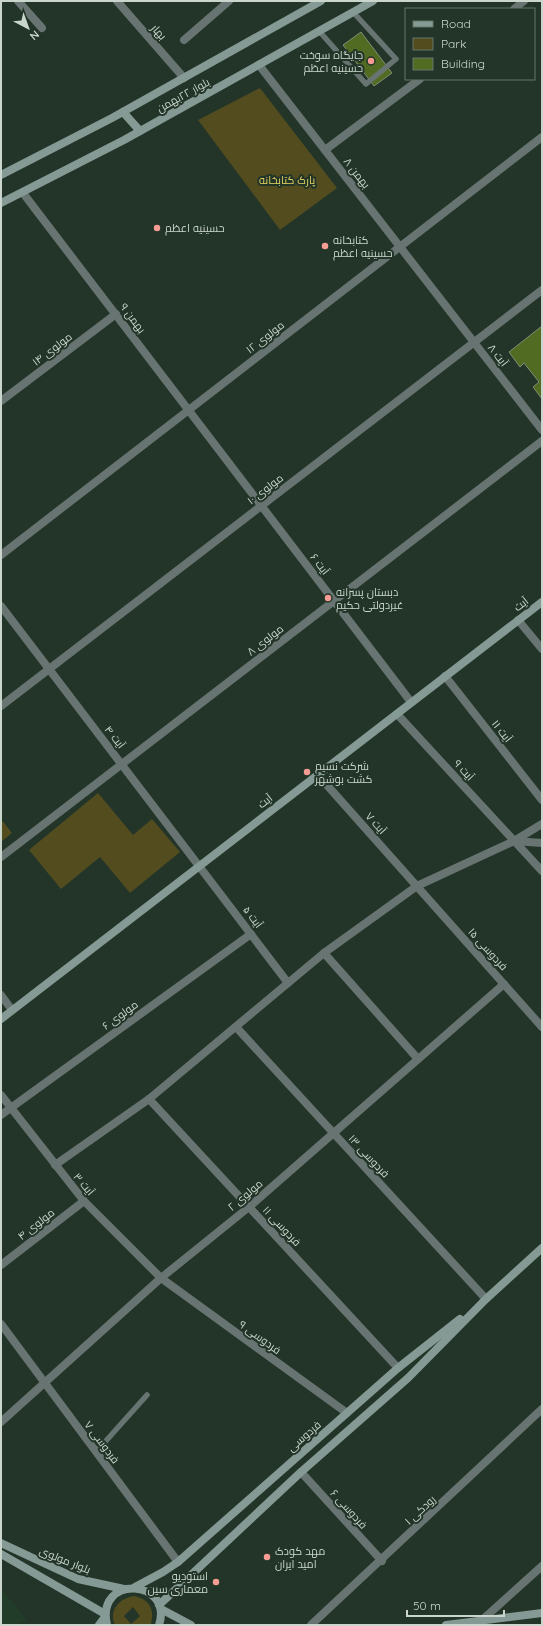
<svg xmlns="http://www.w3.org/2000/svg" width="543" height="1626" viewBox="0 0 543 1626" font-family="Quicksand,Cairo,sans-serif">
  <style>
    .built { fill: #223c2a }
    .green { fill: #524c1f; fill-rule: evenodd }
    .building { fill: #516c22; stroke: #828c75 }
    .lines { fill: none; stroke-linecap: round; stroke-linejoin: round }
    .lane { stroke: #677471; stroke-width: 5.5 }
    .street { stroke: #677471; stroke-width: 8 }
    .secondary { stroke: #869a95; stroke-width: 8 }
    .poi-dot { fill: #f59c94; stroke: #223528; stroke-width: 1.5 }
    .labels { text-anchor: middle; stroke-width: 4; stroke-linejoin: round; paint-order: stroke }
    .street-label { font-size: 11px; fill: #cad6cd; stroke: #223528 }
    .poi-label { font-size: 11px; fill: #cad6cd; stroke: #223528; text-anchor: start }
    .park-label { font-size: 11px; fill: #e1d260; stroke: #223528 }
  </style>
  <rect width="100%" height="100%" fill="#223528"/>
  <!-- built -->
  <polygon class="built" points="1,1589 27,1620 15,1625 1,1625"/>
  <!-- green -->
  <g class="green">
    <polygon points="260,88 337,188 280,230 198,120"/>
    <polygon points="98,793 133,835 152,819 180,852 130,893 100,857 61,889 29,850"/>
    <polygon points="1,819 12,833 1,842"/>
    <path d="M 134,1596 C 149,1599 155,1609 151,1624 L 115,1625 C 108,1610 120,1598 134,1596 ZM 133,1607 L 140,1616 L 131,1624 L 124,1616 Z"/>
  </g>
  <!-- building -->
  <g class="building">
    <polygon points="361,32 392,73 374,86 343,45"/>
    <polygon points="542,326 542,399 533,387 539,382 524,363 520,367 509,352"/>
  </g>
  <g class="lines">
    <!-- lane -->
    <g class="lane">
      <polyline points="319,31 366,84 396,59 353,12"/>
      <polyline points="96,1452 147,1395"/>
    </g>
    <!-- street -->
    <g class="street">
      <polyline points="18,1 42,28"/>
      <polyline points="117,1 184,78"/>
      <polyline points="514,9 524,1"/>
      <polyline points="184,40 229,1"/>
      <polyline points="259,65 542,430"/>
      <polyline points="325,150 420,79"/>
      <polyline points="23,193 411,702"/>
      <polyline points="1,401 116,314"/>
      <polyline points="1,555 542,137"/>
      <polyline points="1,606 288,983"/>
      <polyline points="518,620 542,649"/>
      <polyline points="445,676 542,800"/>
      <polyline points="1,706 542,290"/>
      <polyline points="397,714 542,871"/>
      <polyline points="318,775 542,1027"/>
      <polyline points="514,841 542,843"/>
      <polyline points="1,857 542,441"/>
      <polyline points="324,953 418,1059"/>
      <polyline points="1,995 12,1010"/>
      <polyline points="236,1027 486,1299"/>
      <polyline points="1,1095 84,1201 161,1278 347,1413"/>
      <polyline points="149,1099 398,1368"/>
      <polyline points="1,1115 251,934"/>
      <polyline points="55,1165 149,1099 324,953 417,886 514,841 542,824"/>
      <polyline points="1,1265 84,1201"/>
      <polyline points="1,1324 178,1562"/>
      <polyline points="1,1422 161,1278 249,1207 504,984"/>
      <polyline points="301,1472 382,1561"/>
      <polyline points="481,1621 542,1566"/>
      <polyline points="311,1625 542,1409"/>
    </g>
    <!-- secondary -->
    <g class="secondary">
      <polyline points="123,112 140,131"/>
      <polyline points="1,175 112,118 321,1"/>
      <polyline points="1,203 124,140 373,1"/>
      <polyline points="1,1019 542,602"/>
      <polyline points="1,1543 78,1579 124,1589"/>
      <polyline points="1,1554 105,1614"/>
      <polyline points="135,1587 163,1572 178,1562 398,1368 460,1319"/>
      <polyline points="159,1605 301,1472 408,1378 486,1299 542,1248"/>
      <polyline points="161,1609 191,1625"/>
      <polyline points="99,1625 105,1617"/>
      <path d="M 107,1625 C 95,1574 174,1579 159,1625"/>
      <polyline points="446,1625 542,1613"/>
    </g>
  </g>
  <!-- markers -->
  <g class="poi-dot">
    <circle cx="371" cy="61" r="4"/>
    <circle cx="157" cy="228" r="4"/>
    <circle cx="325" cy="246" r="4"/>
    <circle cx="328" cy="598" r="4"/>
    <circle cx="307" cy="772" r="4"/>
    <circle cx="267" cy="1557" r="4"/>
    <circle cx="216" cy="1582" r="4"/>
  </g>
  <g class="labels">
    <!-- street labels -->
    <g class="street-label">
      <text transform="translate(159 32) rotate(49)" y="4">بهار</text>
      <text transform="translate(183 95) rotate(-29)" y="4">بلوار ۲۲بهمن</text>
      <text transform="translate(357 173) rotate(52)" y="4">بهمن ۸</text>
      <text transform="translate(133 318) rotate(53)" y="4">بهمن ۹</text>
      <text transform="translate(265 337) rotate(-38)" y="4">مولوی ۱۲</text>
      <text transform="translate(52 349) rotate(-37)" y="4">مولوی ۱۴</text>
      <text transform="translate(498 355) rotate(52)" y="4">آیت ۸</text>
      <text transform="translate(265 489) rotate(-38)" y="4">مولوی ۱۰</text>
      <text transform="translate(320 564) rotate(53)" y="4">آیت ۶</text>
      <text transform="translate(521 604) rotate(-38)" y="4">آیت</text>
      <text transform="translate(265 640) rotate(-38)" y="4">مولوی ۸</text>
      <text transform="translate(502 731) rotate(52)" y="4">آیت ۱۱</text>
      <text transform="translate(115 737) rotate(52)" y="4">آیت ۴</text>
      <text transform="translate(464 770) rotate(47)" y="4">آیت ۹</text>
      <text transform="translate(265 801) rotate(-38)" y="4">آیت</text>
      <text transform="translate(376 823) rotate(48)" y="4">آیت ۷</text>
      <text transform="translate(253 917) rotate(53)" y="4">آیت ۵</text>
      <text transform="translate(488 949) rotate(48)" y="4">فردوسی ۱۵</text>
      <text transform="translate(120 1015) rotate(-36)" y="4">مولوی ۶</text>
      <text transform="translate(369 1156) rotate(47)" y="4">فردوسی ۱۳</text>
      <text transform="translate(84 1184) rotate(50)" y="4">آیت ۳</text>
      <text transform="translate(245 1195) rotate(-40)" y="4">مولوی ۲</text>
      <text transform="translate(36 1224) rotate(-38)" y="4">مولوی ۴</text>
      <text transform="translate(282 1226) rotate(47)" y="4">فردوسی ۱۱</text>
      <text transform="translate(260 1337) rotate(36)" y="4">فردوسی ۹</text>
      <text transform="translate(304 1436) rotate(-41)" y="4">فردوسی</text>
      <text transform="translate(102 1442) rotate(53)" y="4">فردوسی ۷</text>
      <text transform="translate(349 1509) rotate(48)" y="4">فردوسی ۶</text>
      <text transform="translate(420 1510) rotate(-43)" y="4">رودکی ۱</text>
      <text transform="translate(65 1560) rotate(22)" y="4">بلوار مولوی</text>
    </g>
    <!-- poi labels -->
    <g class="poi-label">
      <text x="363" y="59" text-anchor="end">جایگاه سوخت<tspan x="363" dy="13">حسینیه اعظم</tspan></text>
      <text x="165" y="232">حسینیه اعظم</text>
      <text x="333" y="244">کتابخانه<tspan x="333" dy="13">حسینیه اعظم</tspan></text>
      <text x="336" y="596">دبستان پسرانه<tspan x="336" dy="13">غیردولتی حکیم</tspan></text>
      <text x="315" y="770">شرکت نسیم<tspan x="315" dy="13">کشت بوشهر</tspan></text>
      <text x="275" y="1555">مهد کودک<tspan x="275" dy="13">امید ایران</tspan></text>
      <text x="208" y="1580" text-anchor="end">استودیو<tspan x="208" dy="13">معماری سین</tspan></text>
    </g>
    <!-- park labels -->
    <g class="park-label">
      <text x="287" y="184">پارک کتابخانه</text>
    </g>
  </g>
  <!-- border -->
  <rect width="543" height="1626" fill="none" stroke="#cad6cd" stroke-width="4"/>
  <!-- legend -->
  <rect x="405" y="8" width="130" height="72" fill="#223528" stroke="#65756a"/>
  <rect x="413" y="21" width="20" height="6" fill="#869a95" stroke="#65756a"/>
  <text x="441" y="28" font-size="12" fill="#cad6cd">Road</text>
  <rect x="413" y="38" width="20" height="12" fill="#524c1f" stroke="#65756a"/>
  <text x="441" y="48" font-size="12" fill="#cad6cd">Park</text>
  <rect x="413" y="58" width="20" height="12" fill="#516c22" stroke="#65756a"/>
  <text x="441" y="68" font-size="12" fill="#cad6cd">Building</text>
  <!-- north arrow -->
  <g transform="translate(28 28) rotate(139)" stroke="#223528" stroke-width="3" paint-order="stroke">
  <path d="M0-3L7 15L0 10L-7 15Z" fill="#cad6cd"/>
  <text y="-6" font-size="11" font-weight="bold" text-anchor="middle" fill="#cad6cd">N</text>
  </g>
  <!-- scale -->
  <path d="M407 1610v6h97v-6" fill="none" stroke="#cad6cd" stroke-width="2"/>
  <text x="413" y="1610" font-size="12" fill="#cad6cd" stroke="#223528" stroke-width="3" paint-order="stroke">50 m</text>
</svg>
